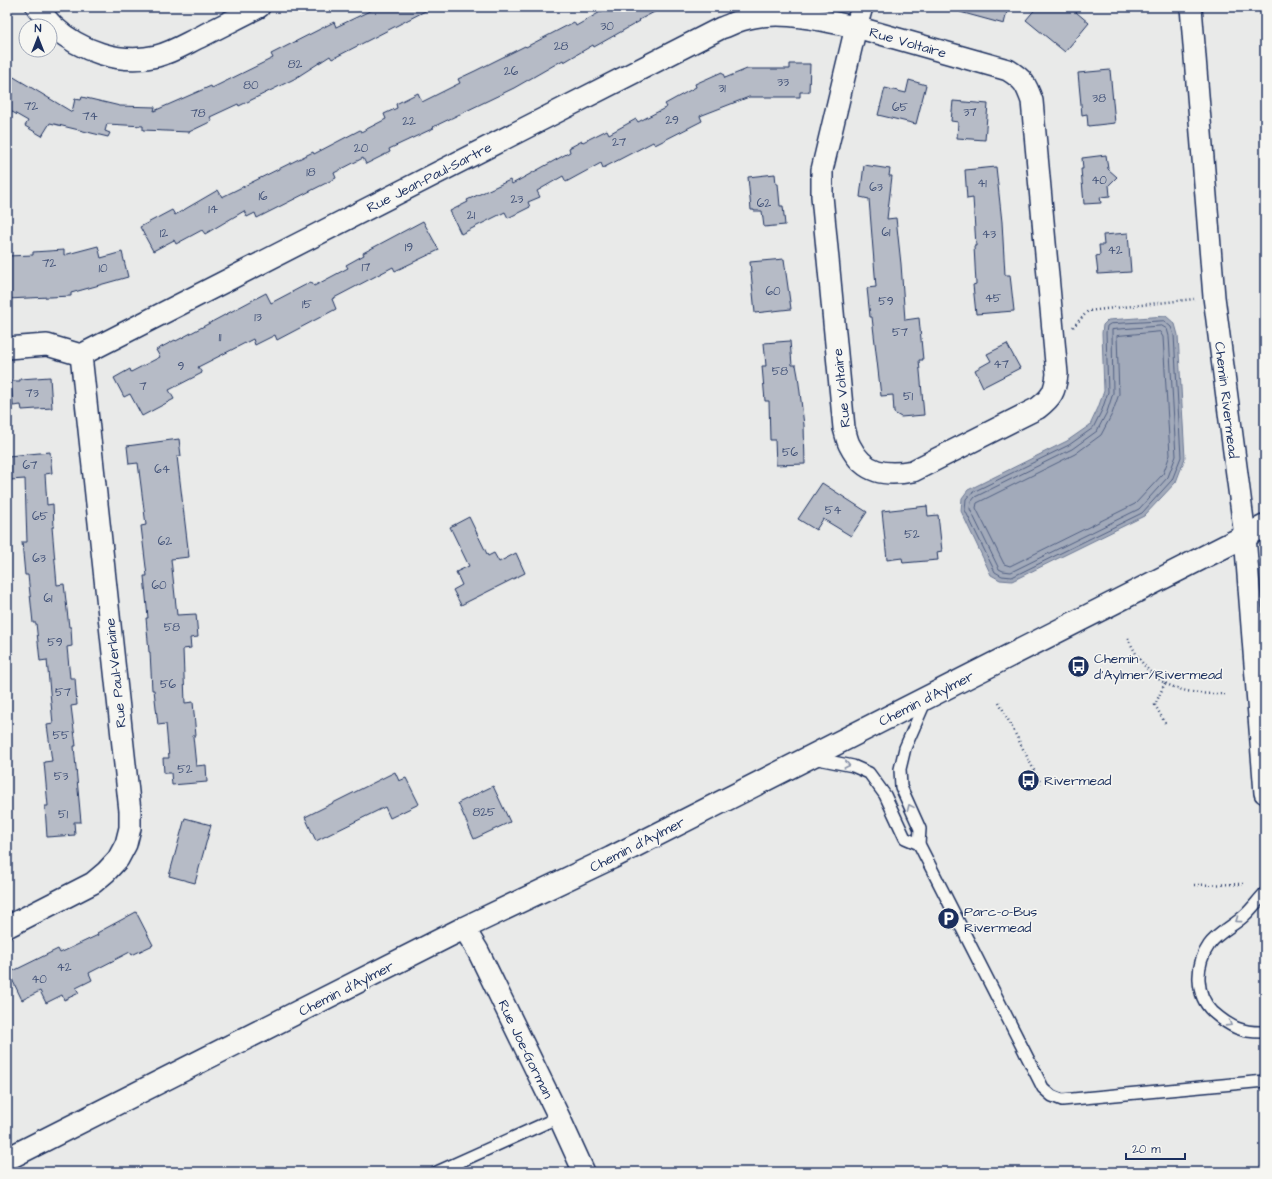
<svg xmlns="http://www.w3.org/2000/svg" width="1272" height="1179" viewBox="0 0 1272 1179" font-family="'Architects Daughter',sans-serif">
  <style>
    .water { fill: #a2aaba; stroke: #6c7995 }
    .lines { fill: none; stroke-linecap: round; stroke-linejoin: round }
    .shore { stroke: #516083; stroke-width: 1 }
    .building { fill: #b6bbc6; stroke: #1b2f5e }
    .service-casing { stroke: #1b2f5e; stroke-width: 14 }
    .minor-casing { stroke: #1b2f5e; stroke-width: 24 }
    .secondary-casing { stroke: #1b2f5e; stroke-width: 25 }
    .path { stroke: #1b2f5e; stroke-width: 2.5; stroke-dasharray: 1 3; stroke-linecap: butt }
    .service { stroke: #f6f6f2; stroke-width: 11 }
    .minor { stroke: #f6f6f2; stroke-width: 21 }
    .secondary { stroke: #f6f6f2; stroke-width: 22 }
    .oneway { stroke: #8892a8 }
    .labels { text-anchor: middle; stroke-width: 3; stroke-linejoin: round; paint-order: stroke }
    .number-label { font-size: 12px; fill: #425278 }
    .street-label { font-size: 14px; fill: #1b2f5e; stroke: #f6f6f2 }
    .poi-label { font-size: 14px; fill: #1b2f5e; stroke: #f6f6f2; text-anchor: start }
  </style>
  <rect width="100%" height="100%" fill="#e9eae9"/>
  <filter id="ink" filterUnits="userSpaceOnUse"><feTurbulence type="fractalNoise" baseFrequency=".025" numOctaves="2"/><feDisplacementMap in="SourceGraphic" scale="8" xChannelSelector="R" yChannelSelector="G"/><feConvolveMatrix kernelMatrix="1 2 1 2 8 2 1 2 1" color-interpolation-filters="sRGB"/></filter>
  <g filter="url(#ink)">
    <!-- water -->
    <polygon class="water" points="1166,316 1175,324 1178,335 1185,458 1176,482 1144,516 1012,581 1000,580 991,575 961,511 962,498 968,490 1067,441 1090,425 1098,408 1104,391 1102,333 1103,325 1108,320"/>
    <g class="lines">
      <!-- shore -->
      <g class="shore">
        <polygon points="1164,321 1171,327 1174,335 1181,457 1172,480 1142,513 1012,577 1002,576 995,572 965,510 966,499 971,493 1069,445 1093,428 1102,410 1108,392 1106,333 1107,326 1110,324"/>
        <polygon points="1162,326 1167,329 1169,336 1176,456 1168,477 1139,509 1011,572 1003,571 999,569 970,509 971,502 975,497 1072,449 1097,431 1107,412 1113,393 1112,330"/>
        <polygon points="1160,332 1163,337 1170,455 1163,474 1135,504 1010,566 1004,564 976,508 977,503 1075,454 1101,435 1112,414 1119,394 1117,336"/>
      </g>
    </g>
    <!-- building -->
    <g class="building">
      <polygon points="378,7 433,7 332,59 330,56 294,79 239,106 238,104 210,117 212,121 189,132 143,130 143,126 107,124 105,131 110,133 108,137 50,123 42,136 25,126 28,121 7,109 7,73 72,112 75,99 81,100 82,97 120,106 155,107 154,111 211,86 212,88 273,58 271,54 334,22 336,27"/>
      <polygon points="609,7 664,7 639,20 640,21 594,47 593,45 564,62 563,60 514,88 433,127 434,128 389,149 390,152 366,164 363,158 334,173 336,178 257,218 255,213 247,217 244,211 205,234 202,230 176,244 174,240 153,251 140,227 172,210 175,215 218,190 222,197 313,152 314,154 360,130 361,132 386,119 384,114 397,108 396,104 418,93 422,102 460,83 458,79 475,71 525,46 526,47 574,22 576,26"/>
      <polygon points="960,7 1008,7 1004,24 960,12"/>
      <polygon points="1037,7 1070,7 1089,23 1065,52 1026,20"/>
      <polygon points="790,64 810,64 809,92 800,92 800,97 749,97 700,116 702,121 655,145 653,142 603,168 601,163 566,182 563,176 537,191 540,197 528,202 530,207 508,218 505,212 461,234 450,211 468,202 467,200 510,180 512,184 570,152 569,148 582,141 583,142 607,130 609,134 636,119 638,122 667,107 665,104 696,87 695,84 722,72 725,78 747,69 790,69"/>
      <polygon points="1110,70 1115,123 1088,126 1087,114 1082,115 1078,73"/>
      <polygon points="909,80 926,85 916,124 878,115 885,88 906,93"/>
      <polygon points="953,101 988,104 985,140 957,138 958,122 951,121"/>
      <polygon points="1106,155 1108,169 1117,177 1109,185 1110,196 1100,197 1101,203 1084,204 1081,169 1083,169 1082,158"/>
      <polygon points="864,165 890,169 889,176 892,176 887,219 896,218 901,264 905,320 919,318 923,360 919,360 924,415 901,417 894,413 893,395 881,396 872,317 870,317 867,288 876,287 869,199 860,197"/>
      <polygon points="996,167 1002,222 1005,275 1010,275 1014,311 976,314 973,285 976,284 974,246 976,246 973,198 967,199 965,170"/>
      <polygon points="775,174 776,184 778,184 780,206 783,206 785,225 764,227 762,211 754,211 754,210 751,210 748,177"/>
      <polygon points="423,221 439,250 395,271 393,267 332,299 336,309 277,340 275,335 255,345 253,339 198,367 202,373 169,390 174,399 142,416 130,394 124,397 114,378 130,369 131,372 160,357 156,350 175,340 176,341 266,293 271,303 311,282 314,286 348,268 346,265 364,255 363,253"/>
      <polygon points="1128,233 1131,272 1098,274 1096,256 1100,255 1099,245 1104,245 1103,235"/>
      <polygon points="98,246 101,258 122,252 128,277 71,293 71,296 7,299 7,256 33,255 33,252 64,250 64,255"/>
      <polygon points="784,259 791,309 755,313 750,262"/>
      <polygon points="790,341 792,365 796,365 798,376 804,425 805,464 776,465 775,440 770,440 769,401 765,401 762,366 766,366 764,343"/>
      <polygon points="1007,344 1020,368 983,387 975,370 991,361 987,354"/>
      <polygon points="50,377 52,408 22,410 21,405 13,406 11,381 20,381 20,379"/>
      <polygon points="179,439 181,456 177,456 189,557 171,559 177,615 196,614 198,637 190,638 191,648 183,649 185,703 193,702 196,736 193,736 196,766 206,765 207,782 172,785 171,773 164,773 163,758 169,758 166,724 158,725 154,690 152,690 150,652 149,652 146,618 148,618 144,576 147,576 141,526 146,525 138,463 129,464 127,446"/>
      <polygon points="50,452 52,473 45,474 47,505 53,504 54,527 52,527 57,585 64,584 69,627 71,627 72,646 67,647 70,678 75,678 77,705 71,706 76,746 74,746 81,822 74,822 75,835 47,837 45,806 48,806 44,762 52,761 47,725 53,724 47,660 40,661 36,623 33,623 28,575 25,575 22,542 27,542 25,479 10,480 8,456"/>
      <polygon points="822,483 867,512 851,536 823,519 816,530 798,519"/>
      <polygon points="927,506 928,516 938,515 942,551 937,552 938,560 903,563 902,558 887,560 882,511"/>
      <polygon points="469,517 488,556 494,553 499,562 516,553 525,573 461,605 453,590 462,585 456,572 469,566 450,527"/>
      <polygon points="395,772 399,781 406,778 419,804 390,818 385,807 316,841 305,817"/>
      <polygon points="493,786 510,822 474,839 458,803"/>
      <polygon points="185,818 211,825 195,883 169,876"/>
      <polygon points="136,912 153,945 132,955 130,952 89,973 92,980 76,988 79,993 64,1000 62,995 46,1003 40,991 22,1000 9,973 58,949 60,953 98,935 97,933"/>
    </g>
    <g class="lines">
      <defs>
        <g id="service">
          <polyline points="926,700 905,748 900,769 901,787 920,829 919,844 1043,1088 1052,1096 1062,1100 1265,1081"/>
          <polyline points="813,758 853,766 869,773 885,795 905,838 919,844"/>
          <path d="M 1265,893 C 1258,900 1252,909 1245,915 C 1234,926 1218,932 1209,945 C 1195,965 1195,995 1213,1012 C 1230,1027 1242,1033 1265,1032"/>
          <polyline points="437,1172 559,1117"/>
        </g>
        <g id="minor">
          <path d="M 37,7 C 42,13 47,20 53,26 C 80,51 120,65 157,56 C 173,52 187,43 202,36 C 221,26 240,17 259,7"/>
          <polyline points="1191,7 1214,297 1245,536 1265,793"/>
          <path d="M 856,27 L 1008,70 C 1024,80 1026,84 1032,101 L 1057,374 C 1055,392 1052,397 1038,408 L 913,471 C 886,476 864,474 850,446 C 847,441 846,434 844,428 L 822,196 L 822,170 Z"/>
          <path d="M 7,348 L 47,345 L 81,355 L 721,28 C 728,26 735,22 741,20 C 779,8 819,20 856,27 L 862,7"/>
          <polyline points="7,927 93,883 106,872 118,859 126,844 130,828 130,811 81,355"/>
          <polyline points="464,928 478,951 559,1117 584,1172"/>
        </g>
        <polyline id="secondary" points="7,1159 464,928 611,858 1265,526"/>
      </defs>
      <!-- service casing -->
      <use href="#service" class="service-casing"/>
      <!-- minor casing -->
      <use href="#minor" class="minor-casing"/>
      <!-- secondary casing -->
      <use href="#secondary" class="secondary-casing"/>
      <!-- path -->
      <g class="path">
        <polyline points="1073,327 1088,311 1194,299"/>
        <path d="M 1128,638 C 1149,685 1178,695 1227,694"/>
        <polyline points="1165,683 1155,705 1165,723"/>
        <polyline points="999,702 1041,784"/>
        <polyline points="1194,885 1243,884"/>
      </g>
      <!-- service -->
      <use href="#service" class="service"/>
      <!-- minor -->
      <use href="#minor" class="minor"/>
      <!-- secondary -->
      <use href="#secondary" class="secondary"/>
    </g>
    <!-- one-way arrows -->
    <defs><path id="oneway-chevron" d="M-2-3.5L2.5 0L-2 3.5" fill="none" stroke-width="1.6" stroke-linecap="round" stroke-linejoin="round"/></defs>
    <g class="oneway">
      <use href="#oneway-chevron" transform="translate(847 765) rotate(13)"/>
      <use href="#oneway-chevron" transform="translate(910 807) rotate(-114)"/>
      <use href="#oneway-chevron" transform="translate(1238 920) rotate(144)"/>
      <use href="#oneway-chevron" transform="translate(1229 1024) rotate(32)"/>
    </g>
  </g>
  <!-- icons -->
  <defs>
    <symbol id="bus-disc" viewBox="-11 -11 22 22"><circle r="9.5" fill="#1b2f5e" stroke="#f6f6f2"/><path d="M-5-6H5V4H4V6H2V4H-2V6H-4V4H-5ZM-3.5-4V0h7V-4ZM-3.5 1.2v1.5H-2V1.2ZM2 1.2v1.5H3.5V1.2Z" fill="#fff"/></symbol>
    <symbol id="parking-disc" viewBox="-11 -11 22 22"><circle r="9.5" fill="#1b2f5e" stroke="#f6f6f2"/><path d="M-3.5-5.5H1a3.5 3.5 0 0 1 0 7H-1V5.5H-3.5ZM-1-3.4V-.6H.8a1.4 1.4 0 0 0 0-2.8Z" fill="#fff"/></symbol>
  </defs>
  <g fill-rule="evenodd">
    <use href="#bus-disc" x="1066" y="654" width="25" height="25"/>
    <use href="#bus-disc" x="1016" y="768" width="25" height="25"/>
    <use href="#parking-disc" x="936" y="906" width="25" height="25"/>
  </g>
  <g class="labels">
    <!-- number labels -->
    <g class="number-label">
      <text x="607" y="30">30</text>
      <text x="561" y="50">28</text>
      <text x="295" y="68">82</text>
      <text x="511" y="75">26</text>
      <text x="783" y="86">33</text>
      <text x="251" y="89">80</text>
      <text x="722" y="92">31</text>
      <text x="1099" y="102">38</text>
      <text x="31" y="110">72</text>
      <text x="900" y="111">65</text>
      <text x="970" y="116">37</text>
      <text x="198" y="117">78</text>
      <text x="90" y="120">74</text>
      <text x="672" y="124">29</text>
      <text x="409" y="125">22</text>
      <text x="619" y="146">27</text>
      <text x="361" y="152">20</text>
      <text x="311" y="176">18</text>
      <text x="1099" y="184">40</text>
      <text x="982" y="187">41</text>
      <text x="876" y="191">63</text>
      <text x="263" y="200">16</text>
      <text x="517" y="203">23</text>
      <text x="764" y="207">62</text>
      <text x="213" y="213">14</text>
      <text x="471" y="219">21</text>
      <text x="886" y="236">61</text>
      <text x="164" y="237">12</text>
      <text x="989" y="238">43</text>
      <text x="409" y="251">19</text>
      <text x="1115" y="254">42</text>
      <text x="49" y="267">72</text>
      <text x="366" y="271">17</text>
      <text x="103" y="272">10</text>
      <text x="773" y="295">60</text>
      <text x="993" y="302">45</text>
      <text x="886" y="305">59</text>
      <text x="307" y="308">15</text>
      <text x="258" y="321">13</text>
      <text x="900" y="336">57</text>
      <text x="220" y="341">11</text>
      <text x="1001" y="368">47</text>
      <text x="181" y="370">9</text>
      <text x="780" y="375">58</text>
      <text x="143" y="390">7</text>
      <text x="32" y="397">73</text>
      <text x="908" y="400">51</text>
      <text x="790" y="456">56</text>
      <text x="30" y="469">67</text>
      <text x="162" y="473">64</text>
      <text x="833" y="514">54</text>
      <text x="40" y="520">65</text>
      <text x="912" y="538">52</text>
      <text x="165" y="545">62</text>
      <text x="39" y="562">63</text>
      <text x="159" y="589">60</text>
      <text x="48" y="602">61</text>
      <text x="172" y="631">58</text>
      <text x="55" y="646">59</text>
      <text x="168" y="688">56</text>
      <text x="63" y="696">57</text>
      <text x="61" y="739">55</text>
      <text x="185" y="773">52</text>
      <text x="61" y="780">53</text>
      <text x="484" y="816">825</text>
      <text x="63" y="818">51</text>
      <text x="64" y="971">42</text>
      <text x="39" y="983">40</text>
    </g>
    <!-- street labels -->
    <g class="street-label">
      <text transform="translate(908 42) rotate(16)" y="5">Rue Voltaire</text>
      <text transform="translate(429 177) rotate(-27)" y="5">Rue Jean-Paul-Sartre</text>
      <text transform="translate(841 388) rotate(-96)" y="5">Rue Voltaire</text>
      <text transform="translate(1227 400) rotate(83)" y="5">Chemin Rivermead</text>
      <text transform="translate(115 673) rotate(-96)" y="5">Rue Paul-Verlaine</text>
      <text transform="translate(926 698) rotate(-27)" y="5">Chemin d'Aylmer</text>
      <text transform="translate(637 844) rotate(-27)" y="5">Chemin d'Aylmer</text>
      <text transform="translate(346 988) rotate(-27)" y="5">Chemin d'Aylmer</text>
      <text transform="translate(526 1049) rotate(64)" y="5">Rue Joe-Gorman</text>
    </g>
    <!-- poi labels -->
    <g class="poi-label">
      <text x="1094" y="663">Chemin<tspan x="1094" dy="16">d'Aylmer/Rivermead</tspan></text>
      <text x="1044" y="785">Rivermead</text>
      <text x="964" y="916">Parc-o-Bus<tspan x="964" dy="16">Rivermead</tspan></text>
    </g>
  </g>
  <!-- margin -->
  <rect width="1272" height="1179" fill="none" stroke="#f6f6f2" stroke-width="24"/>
  <rect x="12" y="12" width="1248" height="1155" fill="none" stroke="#1b2f5e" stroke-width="1.5" filter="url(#ink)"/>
  <!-- north arrow -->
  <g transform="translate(38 38)"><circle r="19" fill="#f6f6f2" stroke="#9ea6b7"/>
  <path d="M0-3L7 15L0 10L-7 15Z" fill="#1b2f5e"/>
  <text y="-6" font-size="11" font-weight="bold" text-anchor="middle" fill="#1b2f5e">N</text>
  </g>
  <!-- scale -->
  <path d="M1126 1153v6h59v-6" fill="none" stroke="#1b2f5e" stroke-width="2"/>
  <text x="1132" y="1153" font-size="12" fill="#1b2f5e" stroke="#f6f6f2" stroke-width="3" paint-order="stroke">20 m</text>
</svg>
